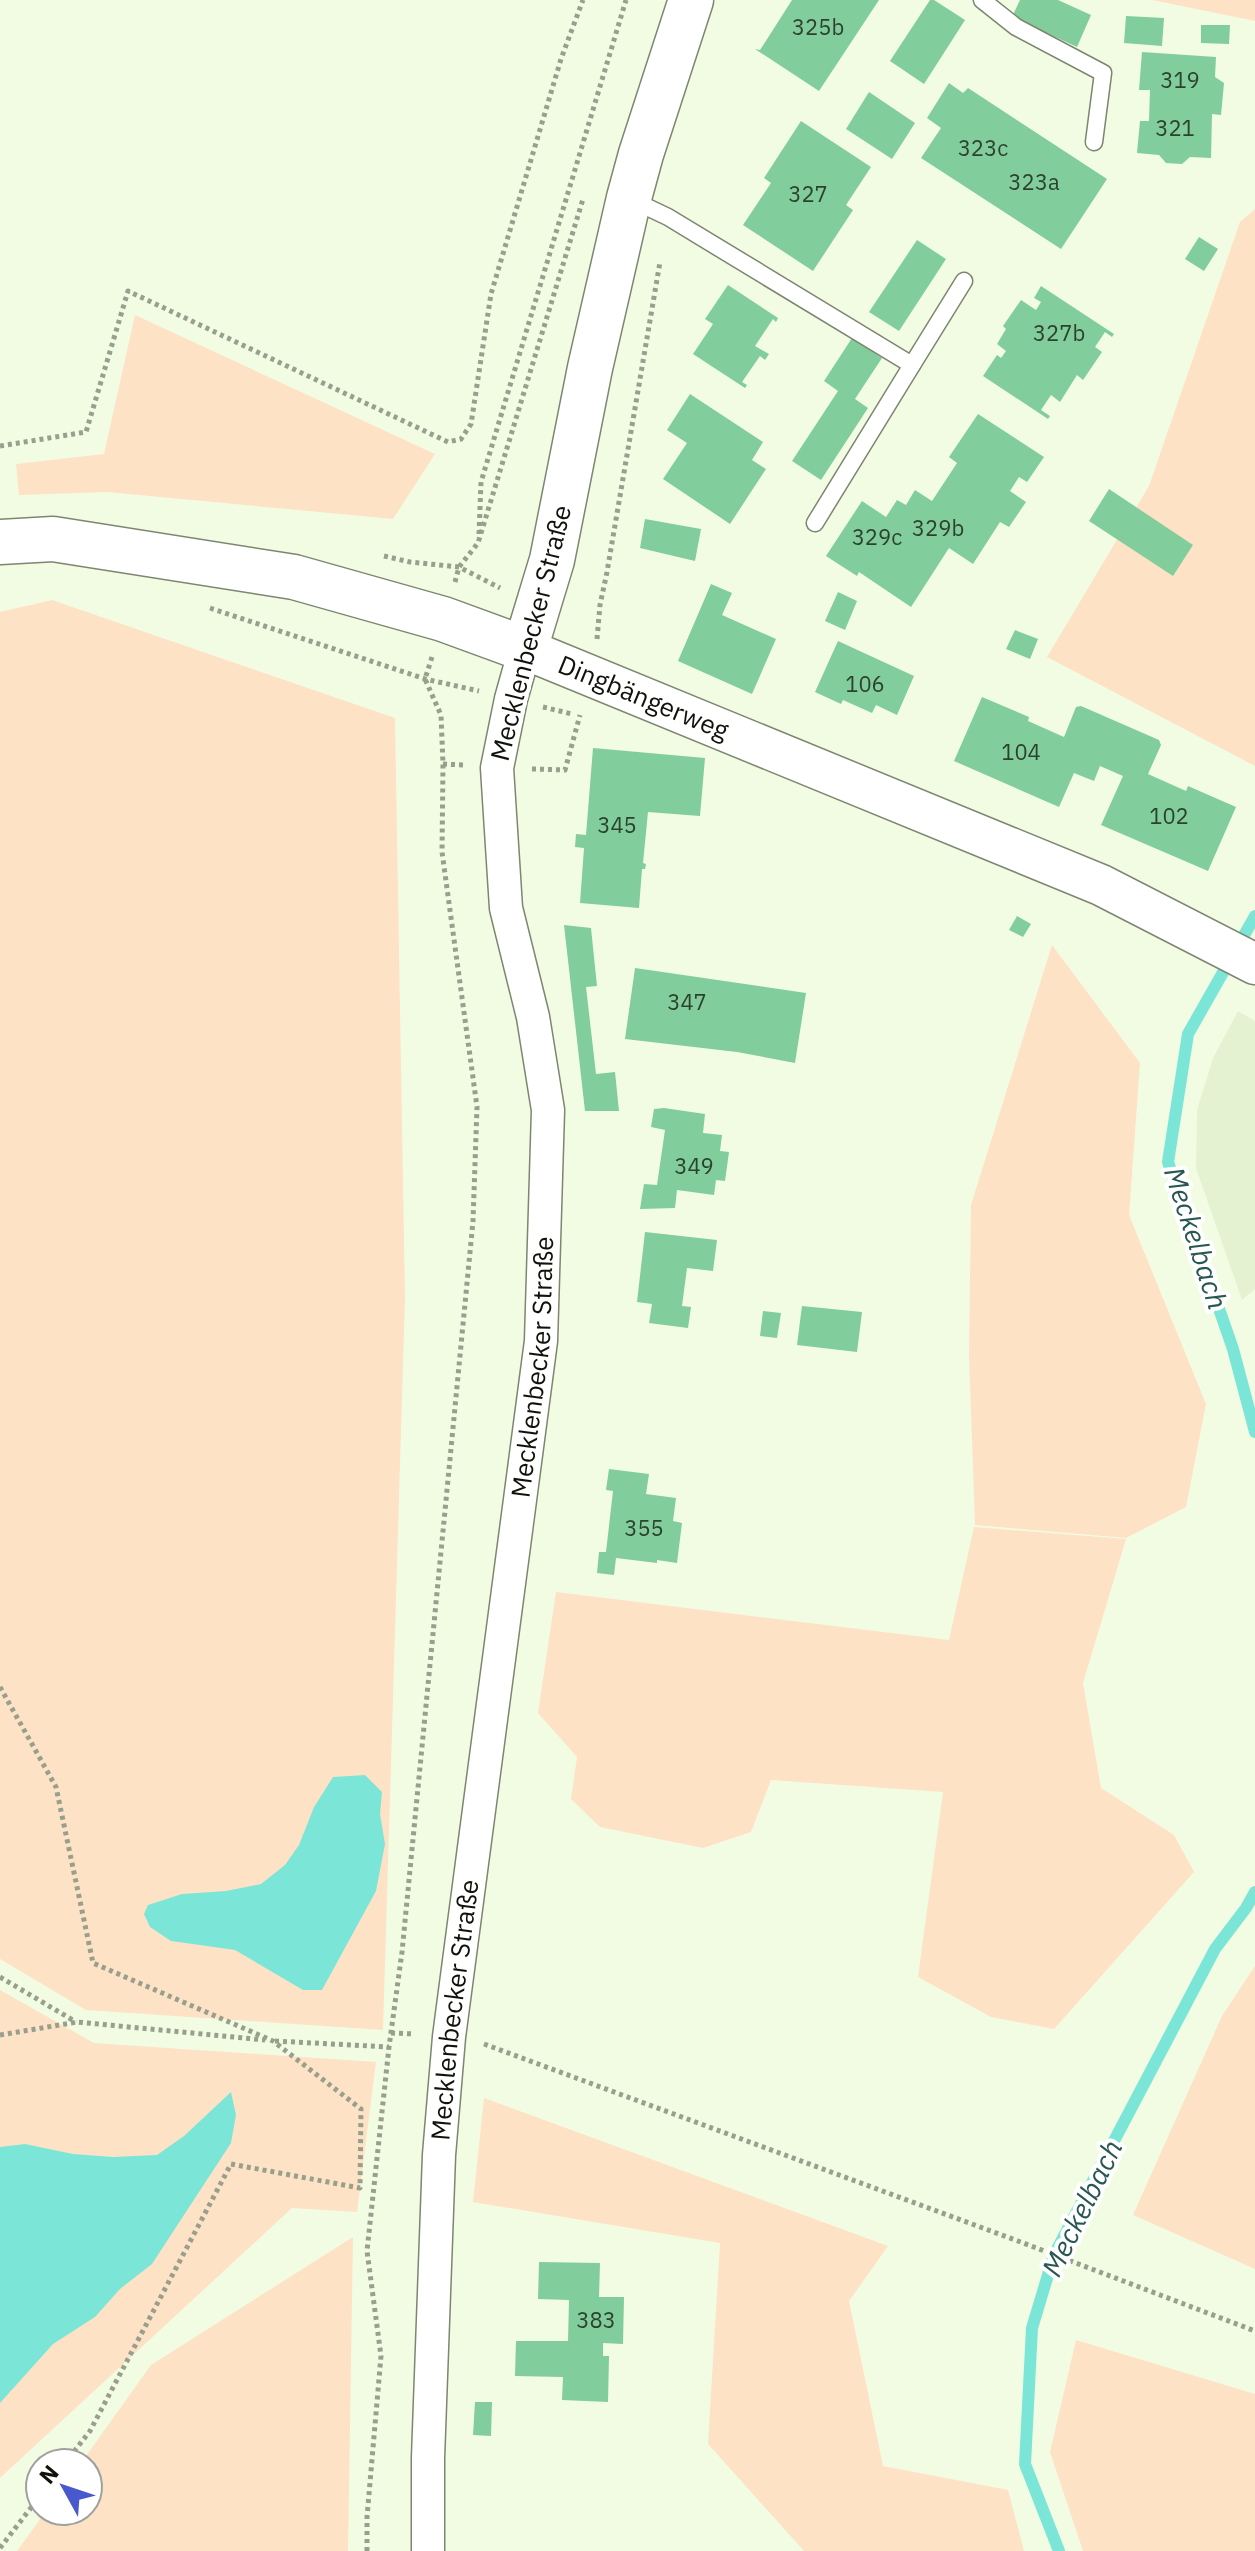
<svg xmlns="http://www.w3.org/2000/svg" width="1255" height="2551" viewBox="0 0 1255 2551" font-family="'IBM Plex Sans',sans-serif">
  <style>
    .built { fill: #e5f2d2 }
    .green { fill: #fee2c6 }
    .water { fill: #7be6d8 }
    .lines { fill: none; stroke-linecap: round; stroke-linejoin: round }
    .stream { stroke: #7be6d8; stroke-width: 12 }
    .building { fill: #82cd9c }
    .service-casing { stroke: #7d8670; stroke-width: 19 }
    .minor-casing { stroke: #7d8670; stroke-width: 35 }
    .tertiary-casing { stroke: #7d8670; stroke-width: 43 }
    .secondary-casing { stroke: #7d8670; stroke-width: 47 }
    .path { stroke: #989f8d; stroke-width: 5; stroke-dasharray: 4 4; stroke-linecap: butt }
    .service { stroke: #fff; stroke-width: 16 }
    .minor { stroke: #fff; stroke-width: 32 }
    .tertiary { stroke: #fff; stroke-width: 40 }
    .secondary { stroke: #fff; stroke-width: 44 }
    .labels { text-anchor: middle; stroke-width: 8; stroke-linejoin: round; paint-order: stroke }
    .number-label { font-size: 22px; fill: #2c422e }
    .street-label { font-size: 26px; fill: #0f130a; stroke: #fff }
    .water-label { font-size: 28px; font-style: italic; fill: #285751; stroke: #fff }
  </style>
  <rect width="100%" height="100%" fill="#f2fce3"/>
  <!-- built -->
  <polygon class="built" points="1238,1011 1255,1021 1255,1289 1242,1300 1196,1168 1197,1110 1213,1058"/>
  <!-- green -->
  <g class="green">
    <polygon points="1152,0 1255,0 1255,21"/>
    <polygon points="1255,209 1255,766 1047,657 1149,486 1240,222"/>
    <polygon points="135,315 435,454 393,519 107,492 19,495 16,464 104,454"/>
    <polygon points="52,600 395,718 405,1298 383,2030 86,2010 0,1959 0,612"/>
    <polygon points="1052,945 1140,1063 1129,1215 1206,1404 1186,1507 1126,1538 975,1525 969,1355 971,1205"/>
    <polygon points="974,1527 1126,1539 1083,1683 1101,1788 1174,1835 1194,1872 1054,2029 991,2017 918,1977 943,1792 771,1780 751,1832 703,1848 600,1827 571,1799 577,1757 538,1713 556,1592 949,1640"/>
    <polygon points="1255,1966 1255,2269 1133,2215 1222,2016"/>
    <polygon points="0,1990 94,2043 376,2062 357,2212 292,2208 0,2478"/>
    <polygon points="484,2098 888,2246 849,2301 883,2466 1008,2490 1024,2551 804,2551 708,2444 720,2243 473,2202"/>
    <polygon points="353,2237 348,2551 17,2551 46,2511 88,2511 88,2463 81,2463 151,2365"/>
    <polygon points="1076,2340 1255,2394 1255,2551 1083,2551 1050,2452"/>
  </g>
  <!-- water -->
  <g class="water">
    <polygon points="365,1775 382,1792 380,1814 385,1844 376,1891 322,1990 303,1990 235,1950 171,1941 150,1927 144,1914 148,1905 182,1894 226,1891 261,1884 285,1865 299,1845 314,1807 333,1777"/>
    <polygon points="231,2092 236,2115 231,2143 152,2264 120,2289 95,2317 53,2344 0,2403 0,2147 25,2144 73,2154 113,2157 157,2155 184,2136"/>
  </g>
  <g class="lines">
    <!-- stream -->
    <g class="stream">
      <polyline points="1255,916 1188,1034 1168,1162 1233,1349 1255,1432"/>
      <polyline points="1059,2551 1025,2464 1032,2328 1054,2255 1215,1949 1246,1908 1255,1892"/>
    </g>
  </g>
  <!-- building -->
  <g class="building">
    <polygon points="792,0 879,0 819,91 755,49 760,50"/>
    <polygon points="930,0 934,0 965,20 924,84 890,61"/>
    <polygon points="1020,0 1058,0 1091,15 1077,47 1012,17"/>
    <polygon points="1126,16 1164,18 1162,46 1124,43"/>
    <polygon points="1201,25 1230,25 1229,44 1201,43"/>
    <polygon points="1142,52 1216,57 1215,77 1224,83 1221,115 1212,114 1211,158 1190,157 1182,164 1166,163 1159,155 1137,153 1140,121 1149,121 1150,90 1139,90"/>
    <polygon points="949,83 963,93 968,88 1107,179 1061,249 921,158 941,128 927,118"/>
    <polygon points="869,92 915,123 892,159 846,129"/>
    <polygon points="801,121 871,167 846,205 853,210 813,271 743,225 771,183 764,178"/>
    <polygon points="1199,237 1218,249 1204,271 1185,259"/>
    <polygon points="917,240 946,259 899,331 869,312"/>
    <polygon points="728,285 778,318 776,322 773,319 755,346 769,354 765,360 760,356 742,382 747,385 745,388 693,354 713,324 705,319"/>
    <polygon points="1041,286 1114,334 1112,337 1105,332 1095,347 1102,352 1083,380 1077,375 1060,402 1051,395 1041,410 1050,416 1048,419 983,376 997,355 1001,358 1006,351 997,344 1006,329 1003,326 1021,300 1036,310 1041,302 1034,298"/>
    <polygon points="852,338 882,358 855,399 868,408 821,480 792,461 838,391 824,381"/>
    <polygon points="690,394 763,442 752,460 766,469 730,524 663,479 687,443 667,430"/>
    <polygon points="978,414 1044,457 1027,482 1019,477 1010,491 1026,502 1009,527 1000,522 973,564 949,548 911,607 859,572 857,576 826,556 862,501 886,517 897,500 906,505 915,490 932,501 957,463 949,457"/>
    <polygon points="1109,489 1193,545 1173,576 1089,521"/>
    <polygon points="645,519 701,529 695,561 640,548"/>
    <polygon points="711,584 732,593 722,615 776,639 752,694 678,661"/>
    <polygon points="838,592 857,601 845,630 825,621"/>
    <polygon points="1015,630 1038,639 1030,659 1006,649"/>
    <polygon points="838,641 914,676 897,715 876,705 872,713 843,700 841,704 815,692"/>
    <polygon points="982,697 1029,717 1028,721 1064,737 1076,707 1081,706 1159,740 1161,745 1148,774 1186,791 1188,786 1236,807 1208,871 1101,825 1123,776 1100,766 1094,781 1074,773 1059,807 954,761"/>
    <polygon points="593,748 705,758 700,816 648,812 643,863 646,864 645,869 642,869 639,908 580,903 584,848 575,847 576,834 586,835"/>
    <polygon points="1017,916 1031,924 1023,937 1009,930"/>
    <polygon points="564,925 591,928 597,986 586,987 596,1074 615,1072 619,1111 585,1111"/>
    <polygon points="635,968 806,993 795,1063 737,1052 625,1039"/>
    <polygon points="664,1108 705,1114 703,1133 722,1135 720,1151 729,1152 725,1181 716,1180 714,1195 677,1190 675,1208 640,1209 644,1184 657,1185 665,1130 651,1127 654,1109"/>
    <polygon points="645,1232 717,1240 713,1271 687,1268 682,1306 691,1307 688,1328 649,1323 652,1304 637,1302"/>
    <polygon points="802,1306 862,1312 857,1352 797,1345"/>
    <polygon points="763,1311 781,1313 777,1338 760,1336"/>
    <polygon points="609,1469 649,1474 646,1494 676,1498 673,1521 682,1523 677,1563 657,1560 657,1563 616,1558 614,1575 597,1573 599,1552 606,1552 613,1491 606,1490"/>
    <polygon points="539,2262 600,2263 599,2297 624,2297 623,2344 603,2343 603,2356 609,2356 608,2402 562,2400 563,2377 515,2376 516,2341 568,2341 569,2300 538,2299"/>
    <polygon points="475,2402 492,2402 491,2436 473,2435"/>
  </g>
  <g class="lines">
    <defs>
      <g id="service">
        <polyline points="982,0 1016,27 1103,73 1094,142"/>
        <polyline points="630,199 668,217 912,365 964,281"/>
        <polyline points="815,523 912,365"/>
      </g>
      <g id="minor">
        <path id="s1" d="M 428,2551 L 428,2458 L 439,2155 L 449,2037 L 541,1341 L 548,1110 L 533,1017 L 506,908 L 497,768 L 511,699 L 525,649"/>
      </g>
      <g id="tertiary">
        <path id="s2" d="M 525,649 L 1101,885 L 1255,964"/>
      </g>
      <polyline id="secondary" points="0,542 53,539 294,577 443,619 525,649 552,560 590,368 629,198 641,154 691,0"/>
    </defs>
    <!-- service casing -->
    <use href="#service" class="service-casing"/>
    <!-- minor casing -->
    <use href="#minor" class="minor-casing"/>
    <!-- tertiary casing -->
    <use href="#tertiary" class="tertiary-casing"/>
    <!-- secondary casing -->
    <use href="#secondary" class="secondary-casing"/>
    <!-- path -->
    <g class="path">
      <polyline points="0,446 86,432 128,291 448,442 461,439 471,424 491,294 561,59 583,0"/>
      <polyline points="479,534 481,482 626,0"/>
      <polyline points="384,556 410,562 459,567 500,588"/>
      <polyline points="455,582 459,567 478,543 583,199"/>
      <polyline points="210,608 425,679 479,691"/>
      <polyline points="597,639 600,605 607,572 660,262"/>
      <polyline points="543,707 572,714"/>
      <polyline points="443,764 463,765"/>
      <polyline points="532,769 565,770 580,715"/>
      <polyline points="0,1687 56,1787 93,1963 273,2041 361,2109 360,2188 231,2164 90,2431 65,2463"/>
      <polyline points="0,1977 76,2022"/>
      <polyline points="391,2033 415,2034"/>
      <polyline points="0,2035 77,2022 265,2040"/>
      <polyline points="275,2041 389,2047"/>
      <polyline points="484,2044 1018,2241 1255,2331"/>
      <polyline points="0,2548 40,2496"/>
      <polyline points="367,2551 367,2517 381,2356 367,2251 389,2047 402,1952 447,1490 473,1221 477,1107 442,852 443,764 441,715 425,679 432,657"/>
    </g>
    <!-- service -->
    <use href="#service" class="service"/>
    <!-- minor -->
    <use href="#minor" class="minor"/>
    <!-- tertiary -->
    <use href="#tertiary" class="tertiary"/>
    <!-- secondary -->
    <use href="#secondary" class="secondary"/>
  </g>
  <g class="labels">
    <!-- number labels -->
    <g class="number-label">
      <text x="818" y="35">325b</text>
      <text x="1180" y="88">319</text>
      <text x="1175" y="136">321</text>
      <text x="983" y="156">323c</text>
      <text x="1034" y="190">323a</text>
      <text x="808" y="202">327</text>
      <text x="1059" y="341">327b</text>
      <text x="938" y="536">329b</text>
      <text x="877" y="545">329c</text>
      <text x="865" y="692">106</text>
      <text x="1021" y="760">104</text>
      <text x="1169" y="824">102</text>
      <text x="617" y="833">345</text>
      <text x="687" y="1010">347</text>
      <text x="694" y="1174">349</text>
      <text x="644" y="1536">355</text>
      <text x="596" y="2328">383</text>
    </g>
    <!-- street labels -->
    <g class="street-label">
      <text transform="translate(531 633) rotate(-76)" y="9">Mecklenbecker Straße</text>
      <text dy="9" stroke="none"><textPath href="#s2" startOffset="128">Dingbängerweg</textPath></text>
      <text dy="9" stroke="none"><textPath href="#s1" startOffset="1190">Mecklenbecker Straße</textPath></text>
      <text dy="9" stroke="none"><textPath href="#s1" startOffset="542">Mecklenbecker Straße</textPath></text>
    </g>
    <!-- water labels -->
    <g class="water-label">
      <text transform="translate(1196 1238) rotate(72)" y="10">Meckelbach</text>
      <text transform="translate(1082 2208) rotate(-64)" y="10">Meckelbach</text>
    </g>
  </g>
  <!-- north arrow -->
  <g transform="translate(64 2487) rotate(310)"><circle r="38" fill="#ffffff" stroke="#9fa19d" stroke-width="2"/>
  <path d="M0-6L14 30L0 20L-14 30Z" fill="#4958cd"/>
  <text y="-12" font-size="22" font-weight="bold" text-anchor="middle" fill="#0f130a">N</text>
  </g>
</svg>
